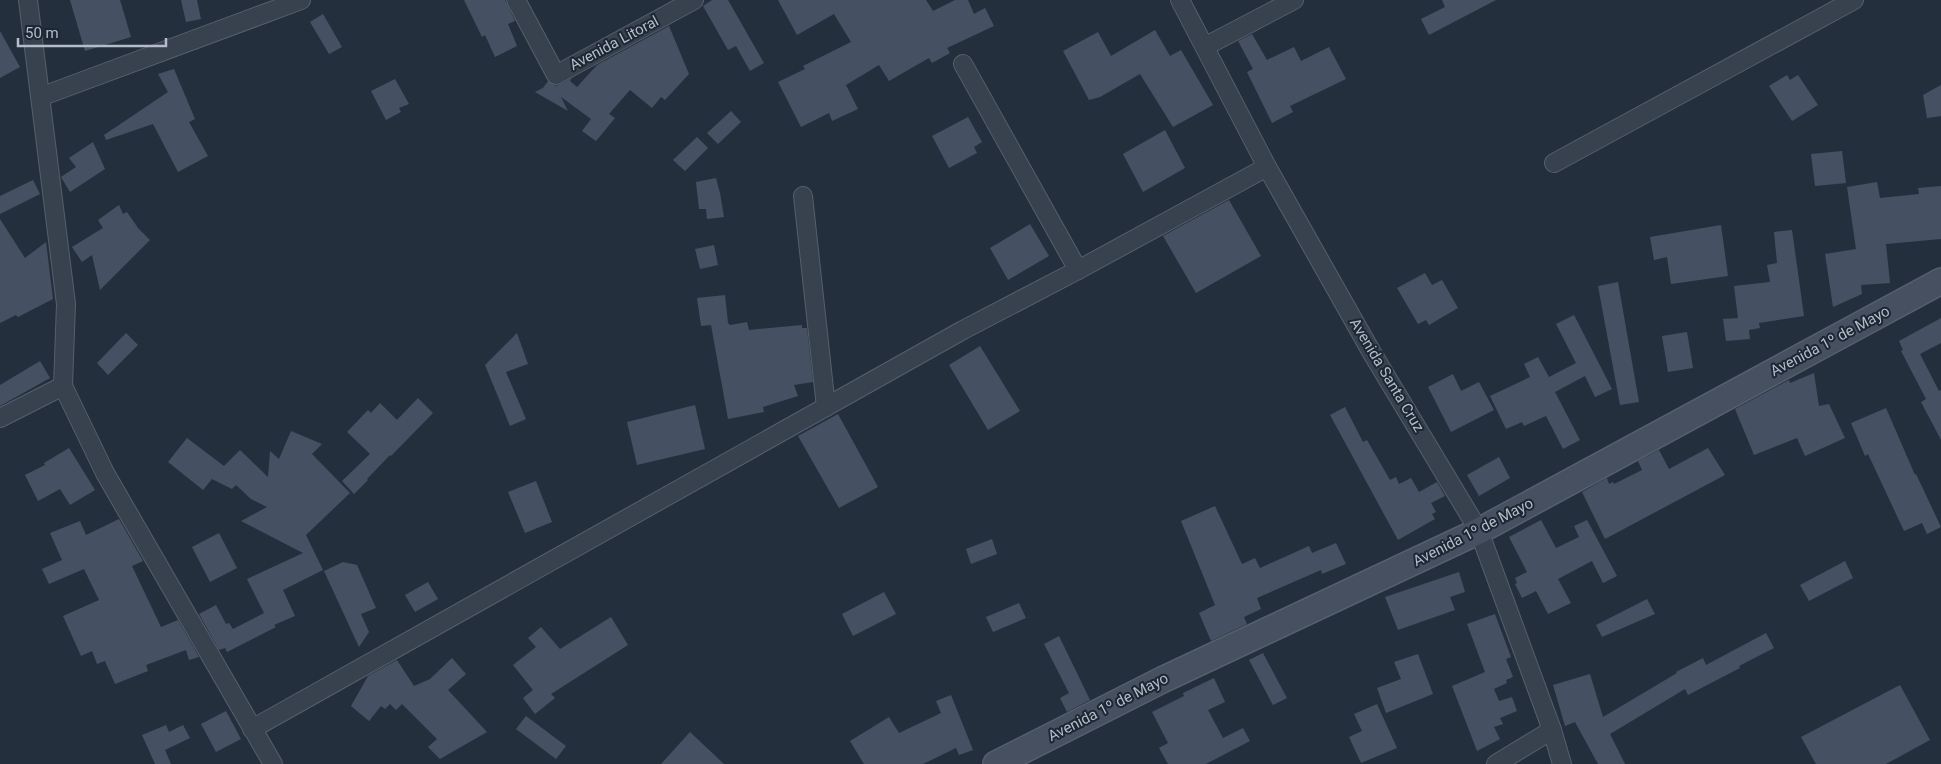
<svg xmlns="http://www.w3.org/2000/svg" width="1941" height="764" viewBox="0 0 1941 764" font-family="Roboto,sans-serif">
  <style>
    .building { fill: #455162 }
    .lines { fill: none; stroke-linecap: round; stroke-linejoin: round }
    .minor-casing { stroke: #565f6c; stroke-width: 20 }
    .secondary-casing { stroke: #565f6c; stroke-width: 28 }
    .minor { stroke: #38414e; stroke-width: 18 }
    .secondary { stroke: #465061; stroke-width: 25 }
    .labels { text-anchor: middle; stroke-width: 4; stroke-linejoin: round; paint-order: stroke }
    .street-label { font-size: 15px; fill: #b4bcc9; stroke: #1d2633 }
  </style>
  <rect width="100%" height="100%" fill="#242f3e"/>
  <!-- building -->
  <g class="building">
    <polygon points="70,0 120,0 131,37 85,51"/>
    <polygon points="181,0 197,0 201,19 186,22"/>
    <polygon points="464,0 505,0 515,21 508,24 517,46 495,57 485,35 482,37"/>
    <polygon points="712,0 728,0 764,63 750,71 736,46 728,50 703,6"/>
    <polygon points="778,0 926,0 933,11 955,0 968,0 974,14 985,8 994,26 947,48 950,53 932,63 929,58 889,81 879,65 846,85 858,109 832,121 829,113 801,127 778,82 805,69 803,66 851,42 834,14 797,35"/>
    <polygon points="1442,0 1496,0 1429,35 1421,19 1445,7"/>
    <polygon points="323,14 342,47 329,54 310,22"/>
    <polygon points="669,26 689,74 665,100 661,97 652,108 630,90 609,114 615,118 596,141 582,131 591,119 561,97 568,111 535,92 543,88 548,81 556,86 572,78 570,81 577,87 597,65"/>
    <polygon points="1155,30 1170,56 1181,50 1213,105 1173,127 1140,74 1100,97 1089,100 1063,51 1098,32 1111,56"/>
    <polygon points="0,31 20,67 0,78"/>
    <polygon points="1252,34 1267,60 1294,47 1301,61 1329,47 1346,79 1290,106 1293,112 1272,123 1247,72 1253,69 1238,41"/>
    <polygon points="174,69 195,119 189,122 208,156 178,172 153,124 106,140 104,135 168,92 158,74"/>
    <polygon points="1787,75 1790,80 1798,75 1818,105 1792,121 1769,86"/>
    <polygon points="395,79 409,104 399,108 401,112 386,120 371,91"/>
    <polygon points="1941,85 1941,116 1927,118 1923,95"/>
    <polygon points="731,111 741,122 718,144 707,133"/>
    <polygon points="968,117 982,142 974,147 977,153 949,168 932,136"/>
    <polygon points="1165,130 1185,168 1143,192 1123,154"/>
    <polygon points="697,137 708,148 685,171 673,160"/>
    <polygon points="93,142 105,169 70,192 61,177 76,167 69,158"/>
    <polygon points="1842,151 1846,183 1815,186 1811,154"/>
    <polygon points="716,178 720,193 724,217 707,219 706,209 699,209 696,182"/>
    <polygon points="33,180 40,194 0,214 0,196"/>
    <polygon points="1877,182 1880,198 1919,194 1918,188 1941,186 1941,239 1886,244 1890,283 1861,285 1862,294 1833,307 1825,254 1856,249 1847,187"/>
    <polygon points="1229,200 1261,256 1196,293 1163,236"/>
    <polygon points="119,205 123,214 127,212 138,228 150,240 100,290 92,255 82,262 72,247 103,228 98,220"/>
    <polygon points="0,219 25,258 46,242 53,299 18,317 16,315 0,323"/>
    <polygon points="1030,224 1049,256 1008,280 990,248"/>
    <polygon points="1721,225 1728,276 1671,284 1667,257 1654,260 1650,237"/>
    <polygon points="1792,230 1804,316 1759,323 1760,328 1749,330 1750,339 1726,341 1723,319 1738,318 1734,286 1770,282 1767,265 1777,263 1774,232"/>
    <polygon points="714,245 718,265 700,269 695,249"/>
    <polygon points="1425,273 1432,285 1442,280 1458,308 1429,325 1426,320 1418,324 1397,288"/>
    <polygon points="1618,282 1639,402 1620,405 1598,286"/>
    <polygon points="725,295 728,323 730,325 747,322 749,330 802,325 802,328 807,328 813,382 794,385 798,396 763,407 764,412 728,419 711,325 701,326 697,298"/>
    <polygon points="1574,315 1612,389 1595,397 1585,376 1555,392 1580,440 1563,449 1546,416 1524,426 1522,422 1506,429 1490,396 1530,377 1524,364 1538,357 1549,377 1576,363 1556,324"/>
    <polygon points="1941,318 1941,343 1920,354 1939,391 1941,390 1941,440 1921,402 1926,399 1901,351 1903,350 1899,341"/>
    <polygon points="1687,332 1693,368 1668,372 1662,336"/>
    <polygon points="126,333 138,345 108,375 97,363"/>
    <polygon points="517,333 528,364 506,372 526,419 510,426 485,365"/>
    <polygon points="980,346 1020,411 988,430 949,365"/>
    <polygon points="40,361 50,378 0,406 0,385"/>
    <polygon points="1814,373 1819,406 1829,404 1845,438 1805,456 1797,438 1754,455 1735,409 1789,380 1790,383"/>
    <polygon points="1453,374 1461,391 1479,382 1494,410 1451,432 1428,387"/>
    <polygon points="418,398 433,413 391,456 390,455 367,479 368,480 354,494 342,481 370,454 347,432 368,410 371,413 380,403 397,420"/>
    <polygon points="695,405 705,449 637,465 627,422"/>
    <polygon points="1345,407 1363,442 1367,440 1390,480 1396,477 1399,484 1411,478 1419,492 1437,482 1445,496 1431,503 1436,512 1432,514 1435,519 1398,540 1330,415"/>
    <polygon points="1886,408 1915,475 1916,474 1941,527 1927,534 1922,523 1904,531 1868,454 1865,456 1851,423"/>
    <polygon points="838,414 878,487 839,508 798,436"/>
    <polygon points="291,431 322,444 312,454 350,493 306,535 323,570 283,590 295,616 274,625 276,627 227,652 225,648 219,650 199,614 216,605 226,624 229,623 233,629 264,613 247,579 303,553 241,521 267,507 251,499 236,485 232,489 212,479 203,490 168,462 187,438 224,466 240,450 268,477 270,451 279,459"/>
    <polygon points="69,448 95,490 70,505 60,489 38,501 25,475 45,465 44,463"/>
    <polygon points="1708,448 1725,475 1605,539 1582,492 1607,478 1609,484 1613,482 1614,484 1642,470 1638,461 1659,450 1669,469"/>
    <polygon points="1499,457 1510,478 1479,496 1467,475"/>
    <polygon points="536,481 552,522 525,533 508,492"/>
    <polygon points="1215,506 1242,564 1255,558 1260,568 1309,546 1312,553 1336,543 1346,564 1322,574 1321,570 1257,598 1261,609 1244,617 1247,624 1211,641 1199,613 1215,605 1181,521"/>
    <polygon points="119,519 143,561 132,566 161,627 178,620 199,657 189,660 186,650 146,665 148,671 115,684 105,661 97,664 92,651 81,656 63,616 99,600 84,569 49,584 42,569 62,560 50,533 80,521 86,535"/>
    <polygon points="1541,520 1556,548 1579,537 1574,526 1587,520 1617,576 1603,583 1592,561 1558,579 1571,603 1548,614 1536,591 1522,598 1515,584 1517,583 1515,578 1527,572 1509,537"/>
    <polygon points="219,533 237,568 210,582 192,547"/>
    <polygon points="992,539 997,554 971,564 966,549"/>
    <polygon points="1845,561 1853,578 1809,601 1800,585"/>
    <polygon points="343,562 357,565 376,608 361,614 369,632 359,647 324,571"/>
    <polygon points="1459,572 1465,592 1450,597 1455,610 1398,630 1385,597"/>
    <polygon points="428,582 438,599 415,612 405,595"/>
    <polygon points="884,592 896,614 853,636 842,614"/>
    <polygon points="1647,599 1655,614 1602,637 1596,625"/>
    <polygon points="1019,603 1026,618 993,632 986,617"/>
    <polygon points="1495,614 1511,657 1506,659 1513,677 1506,680 1507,683 1494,689 1499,701 1512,697 1517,711 1500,718 1503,724 1494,727 1500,739 1477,751 1452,686 1485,672 1467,624"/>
    <polygon points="611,617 628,645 551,694 555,698 535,714 523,698 533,690 513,665 536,647 528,638 541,627 560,649"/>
    <polygon points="1766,633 1774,648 1739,666 1740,668 1688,695 1685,689 1610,734 1625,764 1598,764 1575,722 1565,726 1553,685 1590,674 1603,717 1677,673 1676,672 1703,658 1706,665"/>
    <polygon points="1059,636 1090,700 1067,712 1060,698 1069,693 1044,644"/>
    <polygon points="1263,653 1287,698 1273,705 1249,660"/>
    <polygon points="1418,654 1433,694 1386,713 1377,688 1401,679 1394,662"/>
    <polygon points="452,658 466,674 448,690 487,732 440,759 428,747 437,739 402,704 396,710 390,704 385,709 381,706 369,721 351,706 368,676 397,660 414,686 430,679"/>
    <polygon points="1214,678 1225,702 1208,710 1223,738 1243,728 1250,741 1206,764 1168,764 1159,748 1168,743 1152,712 1184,696 1183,693"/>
    <polygon points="1900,685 1930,740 1886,764 1816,764 1801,737"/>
    <polygon points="951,695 973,750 959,755 956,748 923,764 864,764 850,741 889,717 899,733 941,713 936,701"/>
    <polygon points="1377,704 1397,748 1361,763 1349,737 1362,731 1354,714"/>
    <polygon points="226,711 241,739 216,752 201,724"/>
    <polygon points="526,716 566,746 556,759 516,729"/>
    <polygon points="166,725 169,732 183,725 190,738 165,750 171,764 155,764 142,735"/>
    <polygon points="690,732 724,764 661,764"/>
  </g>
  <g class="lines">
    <defs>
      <g id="minor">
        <polyline points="28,0 66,304 63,386 105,473 273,764"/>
        <polyline points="516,0 556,75 694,0"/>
        <polyline points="1180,0 1267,167 1372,353 1479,531 1552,730 1562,764"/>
        <polyline points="1206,46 1294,0"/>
        <polyline points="963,64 1078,270"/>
        <polyline points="40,97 301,0"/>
        <polyline points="1554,163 1854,0"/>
        <polyline points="803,196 826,407"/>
        <polyline points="0,418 63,386"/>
        <polyline points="252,729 963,330 1078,270 1267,167"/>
        <polyline points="1496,764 1552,730"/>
      </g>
      <polyline id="secondary" points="996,764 1162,680 1479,531 1941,281"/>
    </defs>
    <!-- minor casing -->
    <use href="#minor" class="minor-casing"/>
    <!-- secondary casing -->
    <use href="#secondary" class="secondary-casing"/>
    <!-- minor -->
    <use href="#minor" class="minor"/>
    <!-- secondary -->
    <use href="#secondary" class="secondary"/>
  </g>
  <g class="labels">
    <!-- street labels -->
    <g class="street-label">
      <text transform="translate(614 43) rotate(-28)" y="5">Avenida Litoral</text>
      <text transform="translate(1830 341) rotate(-28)" y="5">Avenida 1º de Mayo</text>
      <text transform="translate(1387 375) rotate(59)" y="5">Avenida Santa Cruz</text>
      <text transform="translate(1473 532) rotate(-27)" y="5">Avenida 1º de Mayo</text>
      <text transform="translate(1108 707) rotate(-27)" y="5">Avenida 1º de Mayo</text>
    </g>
  </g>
  <!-- scale -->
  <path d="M18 38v8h148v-8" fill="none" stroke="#b4bcc9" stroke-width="2.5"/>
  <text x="25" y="38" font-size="15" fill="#b4bcc9" stroke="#1d2633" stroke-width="4" paint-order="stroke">50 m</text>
</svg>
